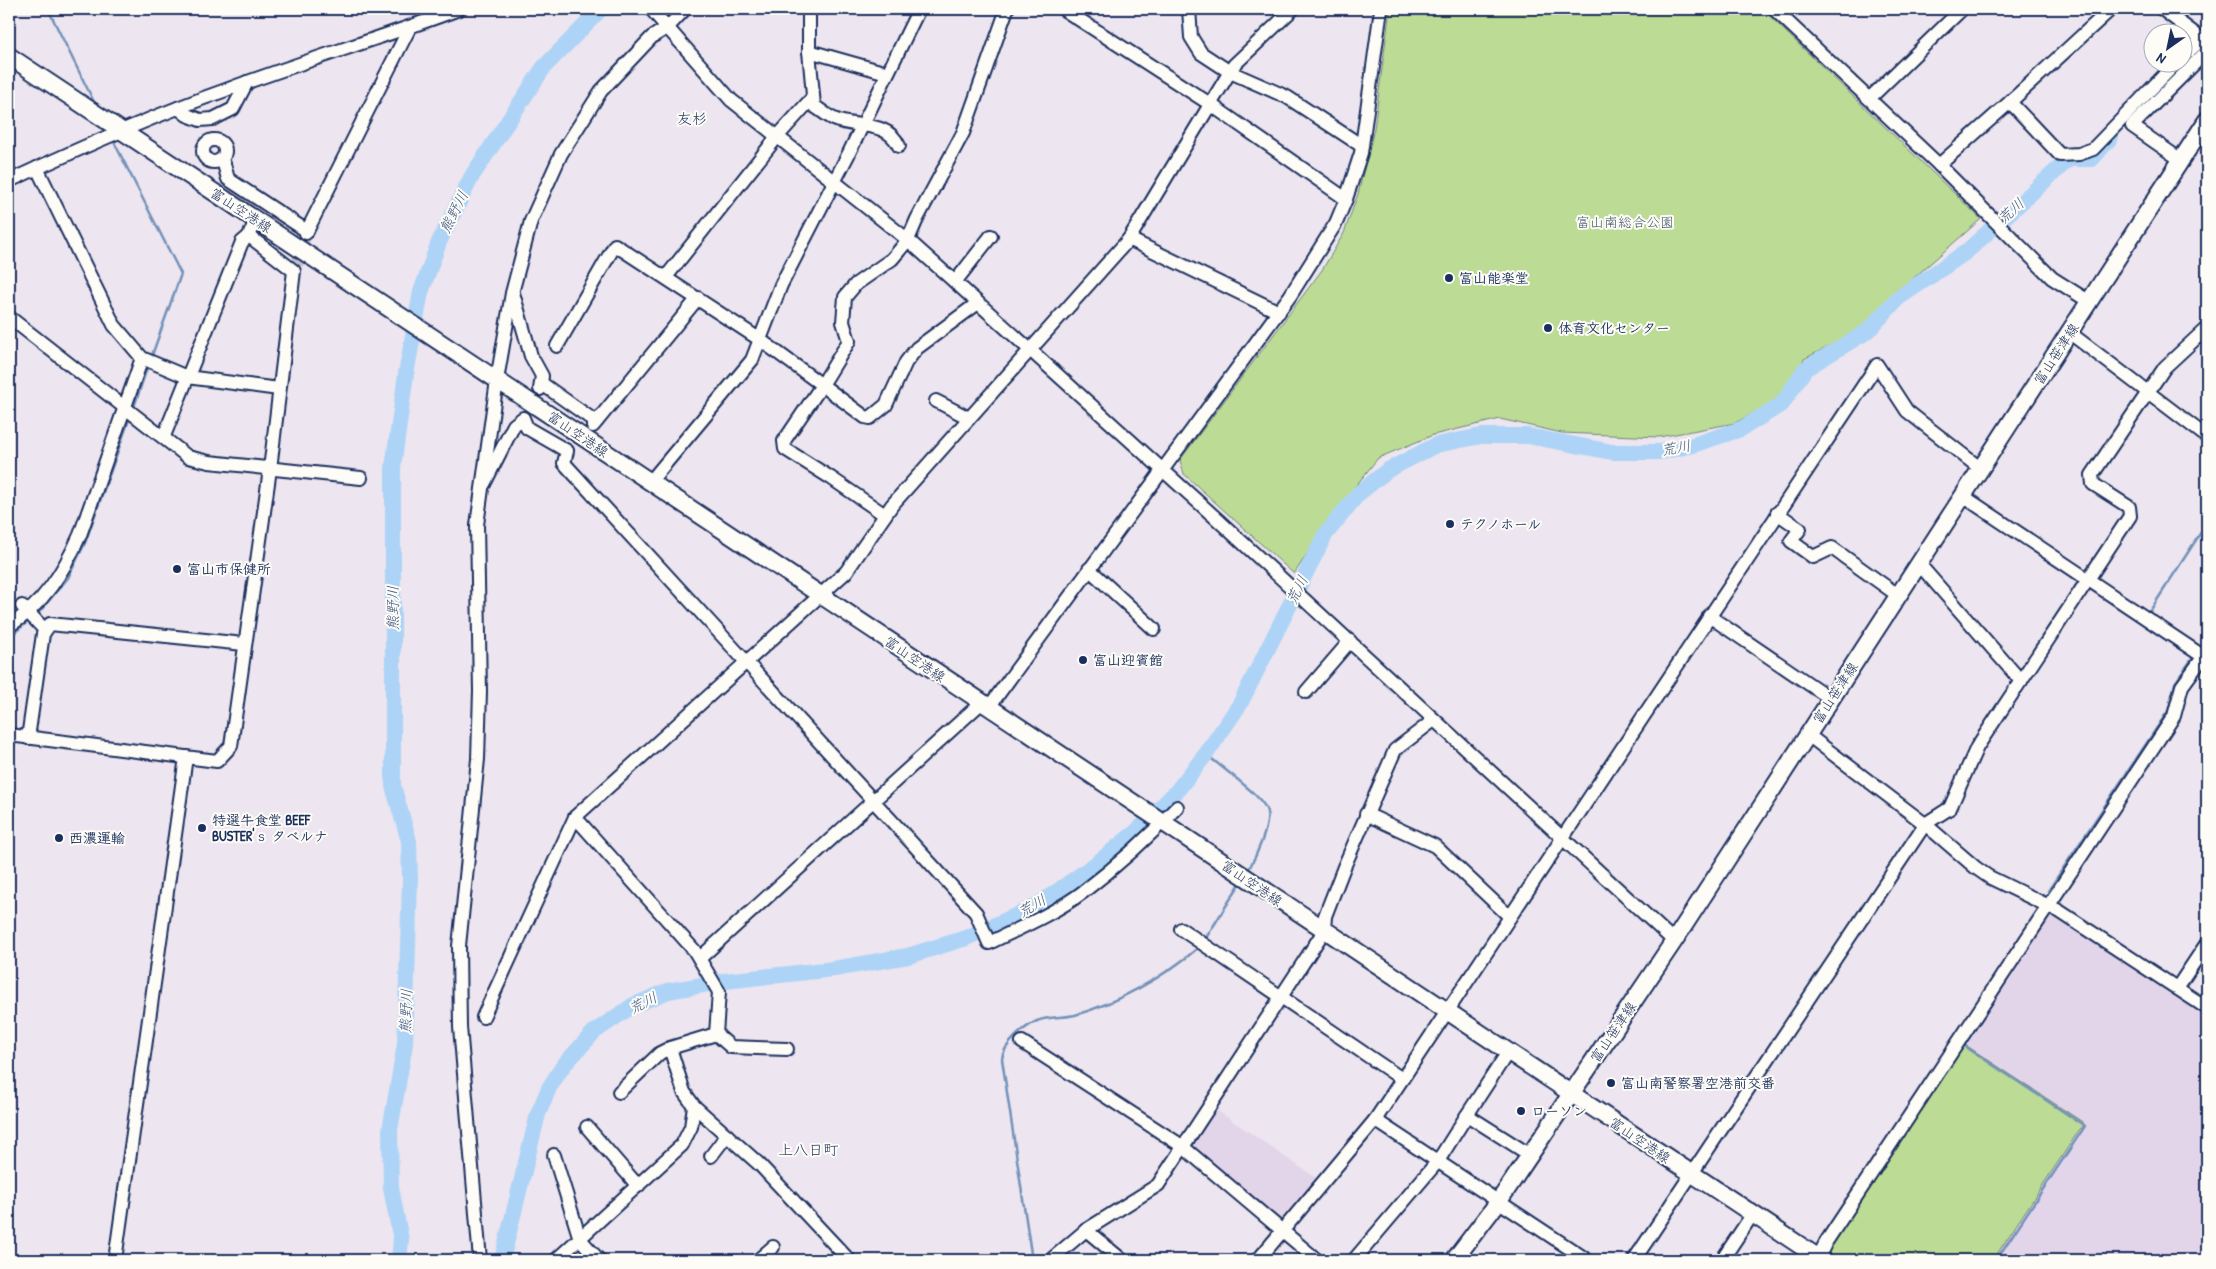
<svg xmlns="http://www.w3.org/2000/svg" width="2216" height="1269" viewBox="0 0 2216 1269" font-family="'Patrick Hand','Klee One',sans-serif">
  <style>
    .built { fill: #e2d5ea }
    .green { fill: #bcdb94; stroke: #6c8579 }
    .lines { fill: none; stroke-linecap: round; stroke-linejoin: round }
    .stream { stroke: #7392ba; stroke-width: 2.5 }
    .river { stroke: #add4f7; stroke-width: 16 }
    .minor-tunnel { stroke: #c3c1d2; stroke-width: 12; stroke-dasharray: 12 6; stroke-linecap: butt }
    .minor-casing { stroke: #1b2f5e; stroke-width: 16 }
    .major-casing { stroke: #1b2f5e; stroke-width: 20 }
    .minor { stroke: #fdfcf7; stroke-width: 12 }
    .major { stroke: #fdfcf7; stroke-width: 16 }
    .poi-dot { fill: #1b2f5e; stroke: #fdfcf7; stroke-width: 2 }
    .labels { text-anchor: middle; stroke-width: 4; stroke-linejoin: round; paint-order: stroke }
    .street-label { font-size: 14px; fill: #1b2f5e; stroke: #fdfcf7 }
    .park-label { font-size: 14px; fill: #435a6c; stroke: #fdfcf7 }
    .poi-label { font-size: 14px; font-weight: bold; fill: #1b2f5e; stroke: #fdfcf7; text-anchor: start }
    .neighbourhood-label { font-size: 15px; fill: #1b2f5e; stroke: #fdfcf7 }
    .water-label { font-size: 15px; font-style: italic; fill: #405884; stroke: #fdfcf7 }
  </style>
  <rect width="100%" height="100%" fill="#ede5ef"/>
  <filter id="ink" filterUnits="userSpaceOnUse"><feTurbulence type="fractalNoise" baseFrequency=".02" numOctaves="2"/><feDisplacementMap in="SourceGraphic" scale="10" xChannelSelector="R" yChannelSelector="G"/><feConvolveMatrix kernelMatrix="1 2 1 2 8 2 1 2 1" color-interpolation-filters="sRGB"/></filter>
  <g filter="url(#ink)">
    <!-- built -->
    <g class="built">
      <polygon points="2050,913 2207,1017 2207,1260 1980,1260 1961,1046"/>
      <polygon points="1212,1107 1319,1180 1282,1224 1187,1146"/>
    </g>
    <!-- green -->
    <g class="green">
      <polygon points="1390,9 1762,9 1981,219 1908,283 1866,327 1804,359 1783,397 1735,423 1659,437 1562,433 1500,419 1433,435 1378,458 1332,516 1294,574 1184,474 1180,460 1322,270 1344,233 1358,194 1374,129"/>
      <polygon points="1964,1044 2084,1123 1993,1260 1834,1260 1828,1256 1826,1251"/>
    </g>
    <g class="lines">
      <!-- stream -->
      <g class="stream">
        <polyline points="48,9 96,106"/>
        <polyline points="1316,108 1354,133"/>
        <polyline points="113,140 181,274 151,358"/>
        <polyline points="133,410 148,365"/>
        <polyline points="36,616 68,578 85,543 130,417"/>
        <polyline points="2151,616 2150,611 2207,523"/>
        <polyline points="9,637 30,620"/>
        <path d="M 1206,754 C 1219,766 1265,797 1267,812 C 1270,827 1255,858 1248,871"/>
        <polyline points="2048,891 2168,711 2175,683 2194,656"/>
        <polyline points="1204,941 1241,882"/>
        <path d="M 1032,1260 L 1002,1059 C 1003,1045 1024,1027 1037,1021 C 1049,1016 1063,1018 1075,1015 C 1117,1003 1166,976 1199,947"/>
        <polyline points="1996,1260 2085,1126 1966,1047 1965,1044 2018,964"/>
      </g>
      <!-- river -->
      <g class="river">
        <polyline points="2159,87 2199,53"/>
        <polyline points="399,1260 401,1240 391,1188 390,1130 405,1044 410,880 409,841 393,786 393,467 406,374 421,292 439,242 472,176 544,67 601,9"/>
        <polyline points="502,1260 538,1114 549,1088 563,1066 594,1032 632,1006 668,991 725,981 834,969 908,956 966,938 1035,907 1097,863 1137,831 1176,792 1206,754 1240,704 1325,535 1358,494 1388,470 1436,445 1481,436 1528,436 1612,452 1661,452 1693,445 1741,429 1782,404 1805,369 1868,331 1898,298 1966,252 2069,159 2092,159 2111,137"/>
      </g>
      <!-- minor-tunnel -->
      <polyline class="minor-tunnel" points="297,265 306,233"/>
      <defs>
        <g id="minor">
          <polyline points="651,9 731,100 908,240 955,282 1218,520 1674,941"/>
          <polyline points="809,9 809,51 887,73"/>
          <polyline points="1063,9 1210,104 1346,199"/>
          <polyline points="1189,9 1191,37 1201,53 1230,72 1287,97 1362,146"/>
          <polyline points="1774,9 1939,165 2052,278 2090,302"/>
          <polyline points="2111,9 2010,102 2060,155 2079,154 2093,149 2177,62"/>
          <polyline points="2162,9 2207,43"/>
          <path d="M 809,51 L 814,106 C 821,110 827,116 834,119 C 854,129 887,119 899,146"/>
          <polyline points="2184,56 2202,39"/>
          <polyline points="1870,98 1962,9"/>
          <polyline points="178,108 187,115 200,120 213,119 233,109 247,82"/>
          <circle cx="214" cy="151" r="11"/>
          <polyline points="220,160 224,164 228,179 307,231"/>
          <polyline points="2181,160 2132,126 2207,51"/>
          <polyline points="1939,165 2010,102"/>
          <polyline points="37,168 114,325 142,358 187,377 279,389"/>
          <path d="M 9,181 C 80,148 152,116 226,90 C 303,61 382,38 459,9"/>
          <polyline points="306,233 410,27"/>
          <polyline points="1129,239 1279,312"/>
          <polyline points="666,277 777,137 813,97"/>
          <polyline points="955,282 991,236"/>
          <polyline points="513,293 531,356 542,376 540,389"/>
          <polyline points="978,303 917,348 906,362 886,405 870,418 865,417 822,385 849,341 843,322 845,297 856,284 892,259 908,240 917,219 963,133 1007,9"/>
          <polyline points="9,317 188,457 209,462 361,478"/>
          <polyline points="2070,333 2207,437"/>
          <polyline points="557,346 615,245 759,339 822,385 784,441 785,449 831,478 885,515"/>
          <polyline points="541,383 596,422"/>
          <polyline points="936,401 969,418"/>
          <polyline points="593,426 698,298"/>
          <polyline points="164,436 242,242 249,236"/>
          <polyline points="650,482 752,360 781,285 848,155 919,9"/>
          <path d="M 484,484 L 514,425 L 523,418 L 527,428 L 567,451 L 564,463 L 976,913 L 989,943 C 1020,928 1055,913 1083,892 C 1117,866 1148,838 1177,807"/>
          <polyline points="1963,496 2207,659"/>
          <polyline points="1777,513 1800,529 1791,541 1813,557 1832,548 1899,596"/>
          <polyline points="1919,564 2021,681"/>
          <polyline points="1089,569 1154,629"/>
          <polyline points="22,606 44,629"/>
          <polyline points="1709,616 1831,699"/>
          <path d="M 9,626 C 43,605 64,571 80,535 L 142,358"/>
          <polyline points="1306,692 1350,641"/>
          <polyline points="989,707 1290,296 1336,223 1346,199 1361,153 1381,9"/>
          <polyline points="9,735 217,761 231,746 270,469 294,271 249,236 256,220"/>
          <polyline points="1808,735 1925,824 1976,868 1989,877 2059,911 2207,1008"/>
          <polyline points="28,738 43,634 50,624 244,644"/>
          <polyline points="1366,814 1435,846 1509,916"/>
          <polyline points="575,817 694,950 719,992 716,1034"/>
          <polyline points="1181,929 1402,1079"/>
          <polyline points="700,958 981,703"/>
          <polyline points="2177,988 2207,943"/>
          <polyline points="483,1017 575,817 846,572 892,505 1129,239 1234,65 1293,9"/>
          <polyline points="716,1034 670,1048 684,1092 694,1106 760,1165 849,1260"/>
          <polyline points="716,1034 731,1047 787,1049"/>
          <polyline points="1022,1042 1182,1146 1317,1260"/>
          <polyline points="1508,1052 1467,1115 1530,1155"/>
          <polyline points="619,1092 660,1053 670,1048"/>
          <polyline points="1375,1120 1587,1260"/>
          <polyline points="587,1127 638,1186"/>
          <polyline points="554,1155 580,1239 599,1260"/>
          <polyline points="711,1156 727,1135"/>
          <polyline points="1053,1258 1086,1230"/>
          <polyline points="115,1260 186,757"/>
          <polyline points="480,1260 460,1027 459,946 478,759 480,691 477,525 497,380 512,293 531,221 561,154 601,91 652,37 668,27 685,9"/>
          <polyline points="556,1260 682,1145 691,1127 694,1106"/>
          <polyline points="758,1260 773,1247"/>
          <polyline points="1122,1260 1086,1230 1158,1185 1324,931 1325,916 1344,867 1395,750 1434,720"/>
          <polyline points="1258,1260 1375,1120 1877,365 1907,411 1981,469"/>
          <polyline points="1354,1260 1438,1161 1467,1115"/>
          <polyline points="1634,1260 1925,824 1950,808 1977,747 2130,516 2129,507 2093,484 2092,475 2165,367 2207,328"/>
          <polyline points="1722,1260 1752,1215"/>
          <polyline points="1817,1260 1826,1242 2174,716 2182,686 2207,652"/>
        </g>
        <g id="major">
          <polyline points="9,56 1822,1260"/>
          <polyline points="1454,1260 1499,1201 1674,941 2207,120"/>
        </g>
      </defs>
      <!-- minor casing -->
      <use href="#minor" class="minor-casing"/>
      <!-- major casing -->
      <use href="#major" class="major-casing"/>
      <!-- minor -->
      <use href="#minor" class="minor"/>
      <!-- major -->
      <use href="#major" class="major"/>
    </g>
  </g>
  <!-- markers -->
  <g class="poi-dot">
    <circle cx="1449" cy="278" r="5"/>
    <circle cx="1548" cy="328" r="5"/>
    <circle cx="1450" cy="524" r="5"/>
    <circle cx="177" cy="569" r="5"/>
    <circle cx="1083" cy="660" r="5"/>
    <circle cx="202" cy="828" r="5"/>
    <circle cx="59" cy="838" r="5"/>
    <circle cx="1611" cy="1083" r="5"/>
    <circle cx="1521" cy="1111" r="5"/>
  </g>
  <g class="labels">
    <!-- street labels -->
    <g class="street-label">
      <text transform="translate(241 210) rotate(33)" y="5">富山空港線</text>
      <text transform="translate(2056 354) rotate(-57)" y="5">富山笹津線</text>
      <text transform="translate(578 434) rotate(34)" y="5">富山空港線</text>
      <text transform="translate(915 659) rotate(34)" y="5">富山空港線</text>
      <text transform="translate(1835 693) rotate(-57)" y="5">富山笹津線</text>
      <text transform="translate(1252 883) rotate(34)" y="5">富山空港線</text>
      <text transform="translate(1613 1032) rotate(-56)" y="5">富山笹津線</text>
      <text transform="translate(1640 1140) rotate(34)" y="5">富山空港線</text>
    </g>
    <!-- park labels -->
    <g class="park-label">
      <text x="1625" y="227">富山南総合公園</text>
    </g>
    <!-- poi labels -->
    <g class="poi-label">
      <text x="1459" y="283">富山能楽堂</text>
      <text x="1558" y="333">体育文化センター</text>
      <text x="1460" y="529">テクノホール</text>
      <text x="187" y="574">富山市保健所</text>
      <text x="1093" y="665">富山迎賓館</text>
      <text x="212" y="825">特選牛食堂 BEEF<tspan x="212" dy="16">BUSTER'ｓ タベルナ</tspan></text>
      <text x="69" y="843">西濃運輸</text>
      <text x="1621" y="1088">富山南警察署空港前交番</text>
      <text x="1531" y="1116">ローソン</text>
    </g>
    <!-- neighbourhood labels -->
    <g class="neighbourhood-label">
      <text x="692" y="124">友杉</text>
      <text x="808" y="1155">上八日町</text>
    </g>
    <!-- water labels -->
    <g class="water-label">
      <text transform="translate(2011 211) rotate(-42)" y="5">荒川</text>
      <text transform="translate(454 212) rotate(-63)" y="5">熊野川</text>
      <text transform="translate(1676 448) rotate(-10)" y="5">荒川</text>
      <text transform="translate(1297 590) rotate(-63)" y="5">荒川</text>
      <text transform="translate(393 608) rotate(-90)" y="5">熊野川</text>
      <text transform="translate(1032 906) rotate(-30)" y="5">荒川</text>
      <text transform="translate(643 1003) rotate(-27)" y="5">荒川</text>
      <text transform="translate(406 1011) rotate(-88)" y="5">熊野川</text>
    </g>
  </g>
  <!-- margin -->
  <rect width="2216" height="1269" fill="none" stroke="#fdfcf7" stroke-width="30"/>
  <rect x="15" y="15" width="2186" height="1239" fill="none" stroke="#1b2f5e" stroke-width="2" filter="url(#ink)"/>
  <!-- north arrow -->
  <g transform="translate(2168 48) rotate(213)"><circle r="24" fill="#fdfcf7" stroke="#a3aaba"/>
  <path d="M0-4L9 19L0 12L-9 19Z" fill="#1b2f5e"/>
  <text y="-8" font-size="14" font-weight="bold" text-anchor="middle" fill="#1b2f5e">N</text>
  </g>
</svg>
